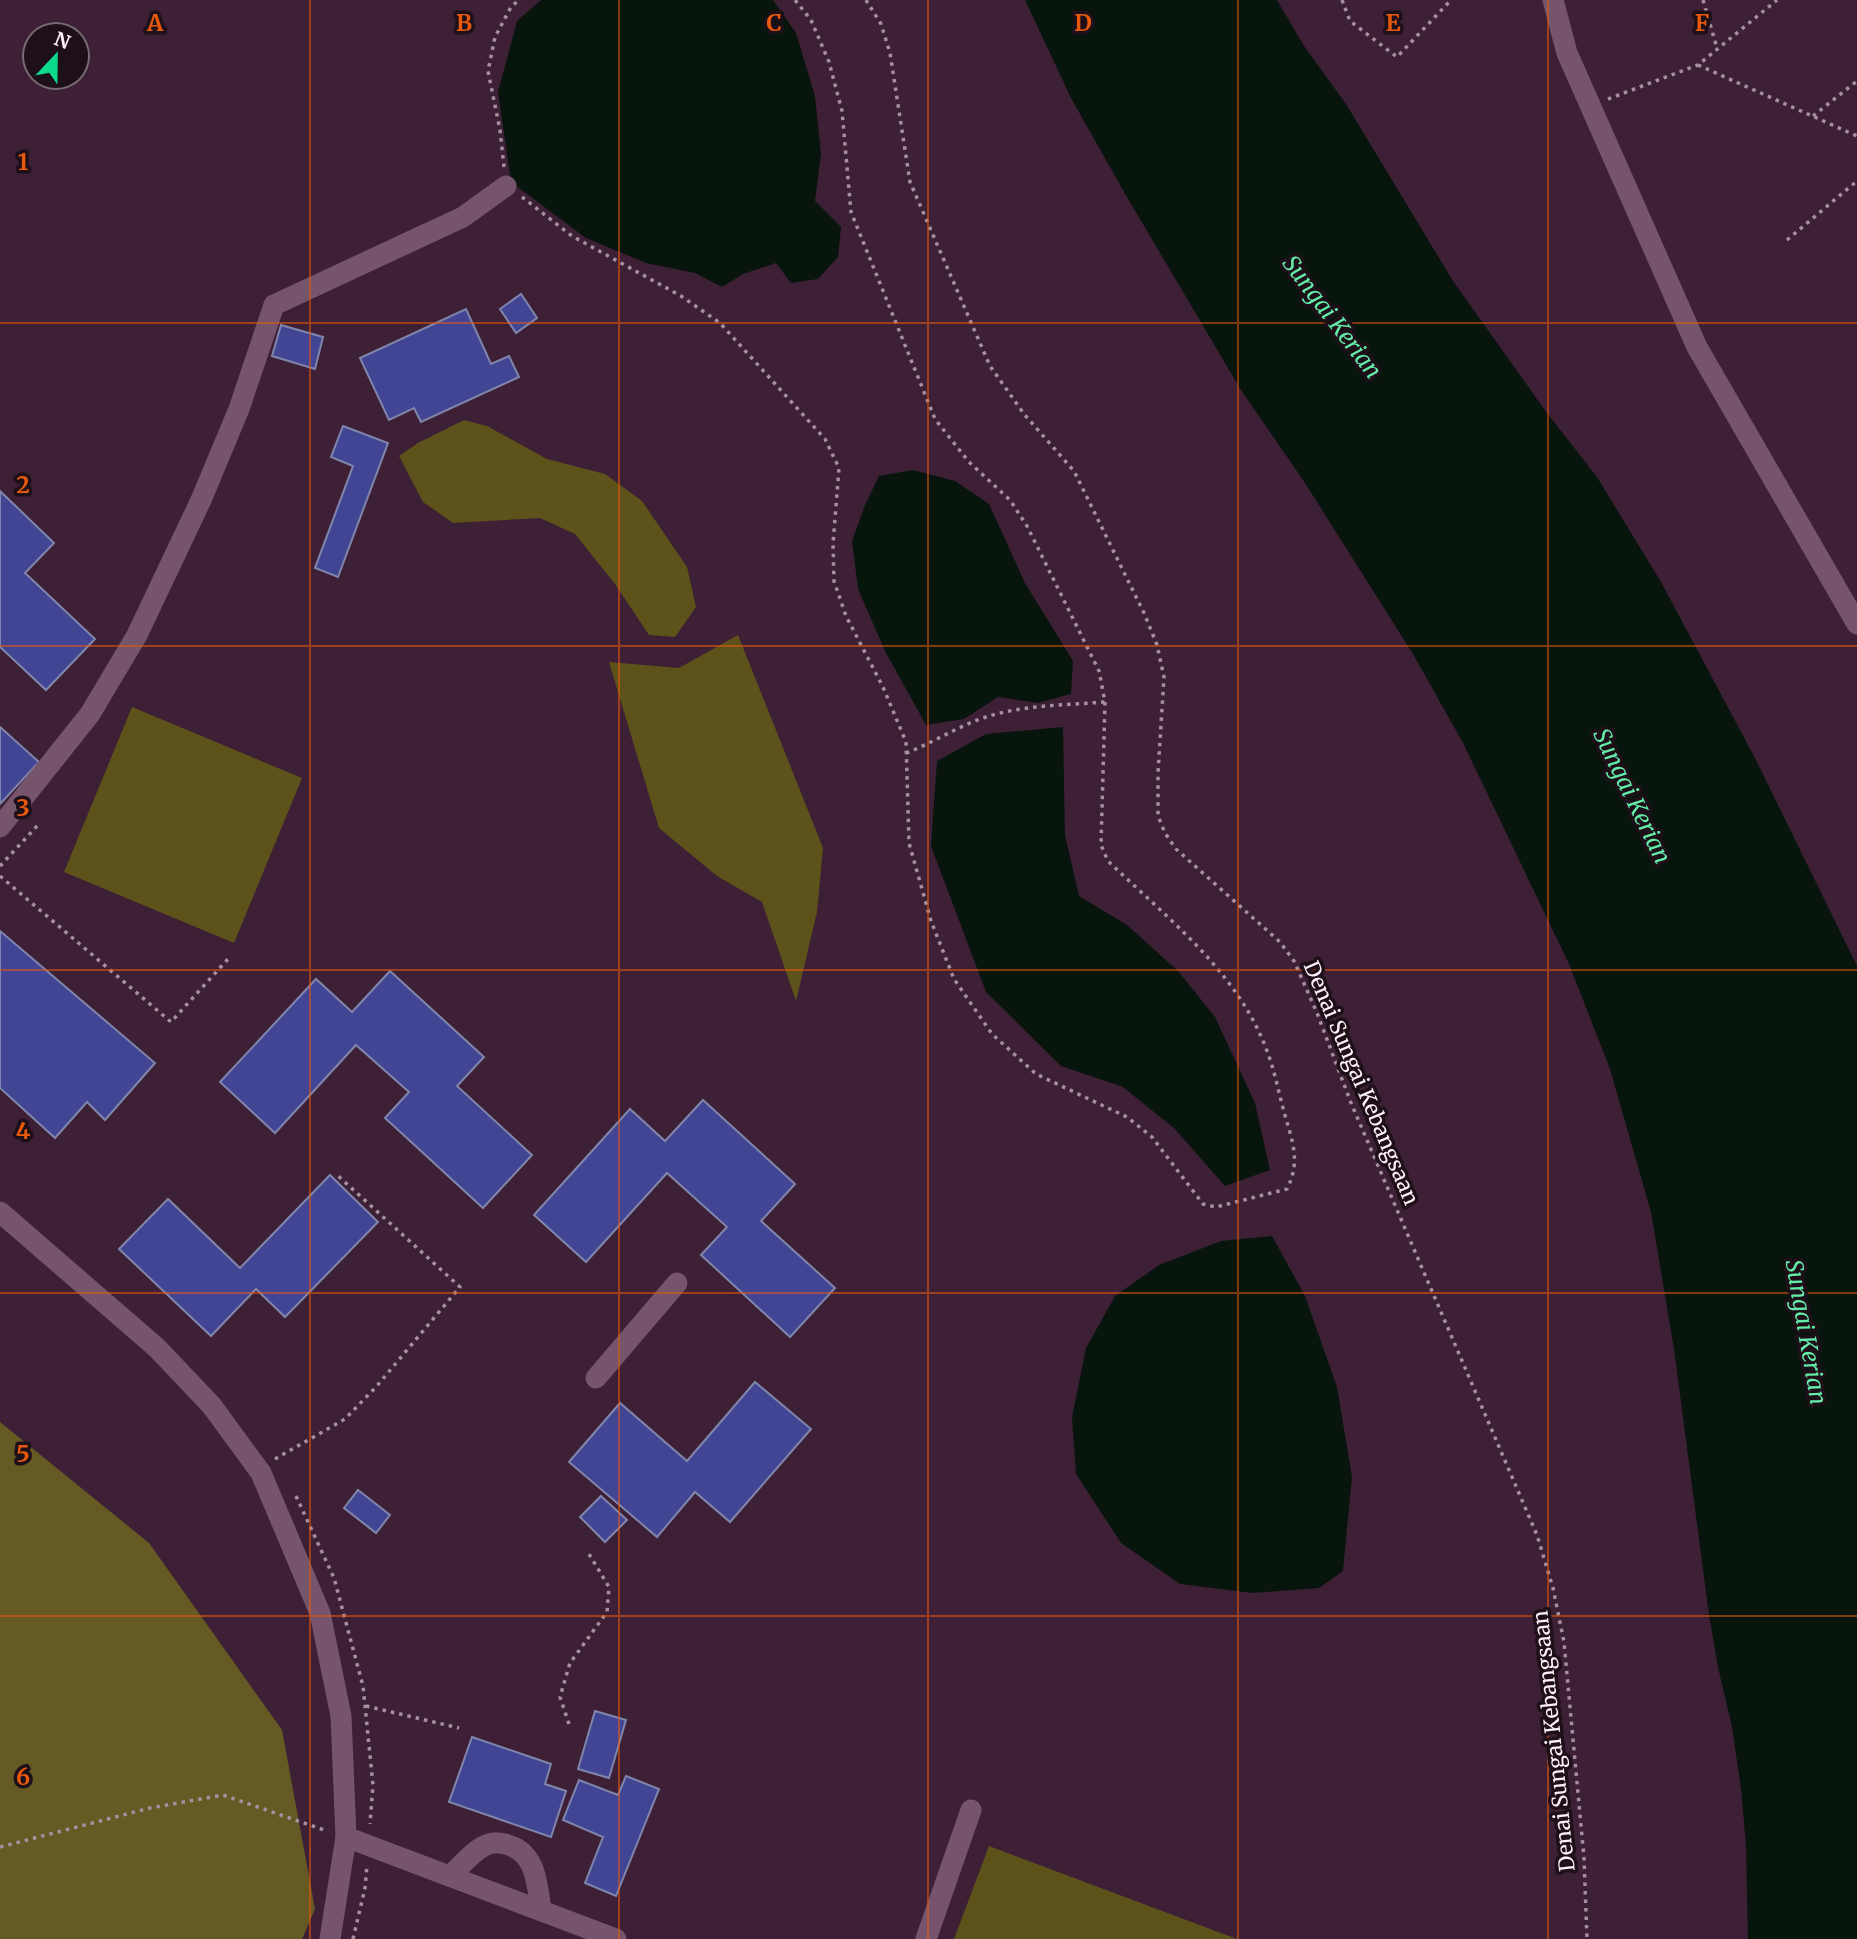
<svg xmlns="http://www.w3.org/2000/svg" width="1857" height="1939" viewBox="0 0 1857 1939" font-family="Merriweather,serif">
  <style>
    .green { fill: #5d5219 }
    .forest { fill: #655a23 }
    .water { fill: #07150d }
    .building { fill: #424593; stroke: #8086ab; stroke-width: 2 }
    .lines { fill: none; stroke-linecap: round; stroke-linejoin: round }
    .path { stroke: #a5909f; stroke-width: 3.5; stroke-dasharray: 3.5 5; stroke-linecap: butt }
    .minor { stroke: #76546b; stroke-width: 21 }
    .grid { fill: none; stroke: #e8590c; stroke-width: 2; stroke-opacity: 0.55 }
    .labels { text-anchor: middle; stroke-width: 7; stroke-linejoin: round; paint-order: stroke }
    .street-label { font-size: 21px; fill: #fdf0f8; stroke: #1d1019 }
    .water-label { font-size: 23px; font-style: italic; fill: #63eda8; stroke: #1d1019 }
    .grid-label { font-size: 23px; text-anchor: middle; font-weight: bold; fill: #e8590c; stroke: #1d1019; stroke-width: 7; stroke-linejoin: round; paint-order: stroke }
  </style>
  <rect width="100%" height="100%" fill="#3e2036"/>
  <!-- green -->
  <g class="green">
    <polygon points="464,420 487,426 547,459 605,474 642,501 687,567 696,607 675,637 649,635 615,584 575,534 540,518 453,523 423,502 399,456 418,443"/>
    <polygon points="738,635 823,848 817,912 796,1001 762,902 717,876 659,828 609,662 679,668"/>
    <polygon points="132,707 302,778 234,943 64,872"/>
    <polygon points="989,1846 1237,1939 954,1939"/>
  </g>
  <!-- forest -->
  <polygon class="forest" points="0,1422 149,1543 282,1730 315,1909 302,1939 0,1939"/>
  <!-- water -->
  <g class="water">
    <polygon points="541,0 773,0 796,33 815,96 821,154 815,201 841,227 838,257 818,279 791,283 776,263 743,274 722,287 695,273 646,263 586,238 511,182 498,92 517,21"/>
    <polygon points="1025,0 1277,0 1304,46 1346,104 1453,281 1547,413 1597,477 1661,582 1755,758 1857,966 1857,1939 1748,1939 1746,1845 1741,1789 1732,1727 1718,1667 1709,1615 1674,1349 1651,1212 1610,1069 1569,964 1463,743 1413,654 1305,483 1241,390 1124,192 1071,98"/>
    <polygon points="913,470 955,481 989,504 1025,583 1073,661 1071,694 1038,703 998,697 964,719 926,725 885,651 858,589 852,541 865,505 879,476"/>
    <polygon points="1063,727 1065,835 1079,896 1127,925 1178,971 1215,1017 1255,1103 1270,1170 1225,1186 1175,1129 1123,1087 1061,1066 986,992 931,846 937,761 986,734"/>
    <polygon points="1272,1236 1305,1296 1337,1387 1352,1477 1343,1571 1319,1588 1252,1593 1180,1584 1121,1543 1076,1474 1072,1417 1086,1348 1115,1296 1159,1265 1221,1241"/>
  </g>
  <!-- building -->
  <g class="building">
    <polygon points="521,294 537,318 516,333 500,309"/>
    <polygon points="466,309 491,364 509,356 519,377 421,422 414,408 389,420 360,358"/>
    <polygon points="281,325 323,337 315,369 272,356"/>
    <polygon points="343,426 388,443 338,577 315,568 353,466 331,457"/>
    <polygon points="0,491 54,543 25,573 95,639 46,690 0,647"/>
    <polygon points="0,727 39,762 0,804"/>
    <polygon points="0,931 155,1063 105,1120 87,1102 55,1138 0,1088"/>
    <polygon points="390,971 484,1057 457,1086 532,1155 483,1208 385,1118 409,1092 356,1045 275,1133 220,1082 316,979 352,1012"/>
    <polygon points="703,1100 795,1184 761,1221 835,1288 790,1337 701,1255 727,1227 667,1173 586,1262 534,1215 630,1109 665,1141"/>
    <polygon points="330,1175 378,1222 285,1317 256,1289 211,1336 119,1249 168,1199 240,1268"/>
    <polygon points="755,1382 811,1429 730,1522 695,1492 657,1537 569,1462 620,1403 687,1461"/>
    <polygon points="358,1490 390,1515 376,1533 344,1508"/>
    <polygon points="601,1496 627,1520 605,1542 580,1517"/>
    <polygon points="595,1711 626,1720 609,1778 578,1769"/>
    <polygon points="472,1737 551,1764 545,1784 566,1791 551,1837 449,1802"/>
    <polygon points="626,1776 659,1789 616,1896 585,1883 603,1837 563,1820 579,1780 618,1795"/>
  </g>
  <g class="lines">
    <!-- path -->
    <g class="path">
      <polyline points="866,0 881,24 890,53 910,182 990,366 1024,414 1074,471 1144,613 1157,645 1164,677 1158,773 1158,816 1165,833 1176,849 1280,942 1294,961 1317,1013 1351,1103 1537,1535 1553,1588 1564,1642 1584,1858 1587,1939"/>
      <polyline points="1342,0 1350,21 1397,57 1451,0"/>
      <polyline points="1703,0 1717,48"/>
      <polyline points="1698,65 1857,136"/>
      <polyline points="1608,99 1698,65 1777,0"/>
      <polyline points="1813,116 1857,81"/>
      <polyline points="504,167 500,130 488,71 495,37 511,7 519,0"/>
      <path d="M 522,197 L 572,236 L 681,296 L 720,323 L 825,439 L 839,468 L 833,544 L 834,581 L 846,616 L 883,687 L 906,742 L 909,843 L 931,921 L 954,979 L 992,1034 L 1036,1074 L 1127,1117 L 1152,1137 L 1203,1204 L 1216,1207 L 1287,1189 C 1302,1159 1291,1139 1283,1108 C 1278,1089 1274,1069 1267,1051 C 1238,972 1167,918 1108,861 L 1101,845 L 1105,702 L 1099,671 L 1027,526 L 1010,500 L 969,462 L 935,419 L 851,212 L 842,111 L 829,62 L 811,20 L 795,0"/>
      <polyline points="1787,240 1857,181"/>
      <path d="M 906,753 C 933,743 958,726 986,717 C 1023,705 1066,705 1105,702"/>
      <polyline points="0,866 39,824"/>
      <polyline points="0,876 171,1022 228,959"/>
      <polyline points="275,1459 345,1419 376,1387 460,1287 336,1174"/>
      <polyline points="296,1496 334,1578 363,1686 373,1785 370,1824"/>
      <polyline points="366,1706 459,1728"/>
      <polyline points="569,1724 560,1697 570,1663 607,1612 609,1587 589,1554"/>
      <polyline points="0,1847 150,1808 223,1795 327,1831"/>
      <polyline points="353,1939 365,1888 367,1866"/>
    </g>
    <!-- minor -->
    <g class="minor">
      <polyline points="1553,0 1567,53 1697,347 1857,624"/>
      <polyline points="0,827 90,714 137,635 201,500 239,409 274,305 463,217 506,186"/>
      <polyline points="0,1212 157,1348 212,1406 261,1473 320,1613 341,1716 346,1837 330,1939"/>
      <polyline points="596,1378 677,1283"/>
      <polyline points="346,1837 616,1939"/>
      <path d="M 451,1875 C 461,1866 472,1852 484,1846 C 491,1842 498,1842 505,1844 C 536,1851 537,1883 541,1910"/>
      <polyline points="926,1939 971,1810"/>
    </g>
  </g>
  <!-- grid -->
  <path class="grid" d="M 310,0 L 310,1939M 619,0 L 619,1939M 928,0 L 928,1939M 1238,0 L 1238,1939M 1548,0 L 1548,1939M 0,323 L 1857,323M 0,646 L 1857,646M 0,970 L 1857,970M 0,1293 L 1857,1293M 0,1616 L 1857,1616"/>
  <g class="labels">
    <!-- street labels -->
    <g class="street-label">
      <text transform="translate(1361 1083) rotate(67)" y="7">Denai Sungai Kebangsaan</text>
      <text transform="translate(1554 1741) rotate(-96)" y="7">Denai Sungai Kebangsaan</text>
    </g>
    <!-- water labels -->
    <g class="water-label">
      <text transform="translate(1332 317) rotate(53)" y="8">Sungai Kerian</text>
      <text transform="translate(1632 796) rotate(64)" y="8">Sungai Kerian</text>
      <text transform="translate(1806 1332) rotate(80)" y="8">Sungai Kerian</text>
    </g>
  </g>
  <g class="grid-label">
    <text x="155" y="31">A</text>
    <text x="464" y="31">B</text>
    <text x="774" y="31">C</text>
    <text x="1083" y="31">D</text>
    <text x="1393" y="31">E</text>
    <text x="1702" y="31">F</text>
    <text x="23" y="170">1</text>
    <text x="23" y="493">2</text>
    <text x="23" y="816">3</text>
    <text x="23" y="1139">4</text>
    <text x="23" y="1462">5</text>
    <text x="23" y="1785">6</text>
  </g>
  <!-- north arrow -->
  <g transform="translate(56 56) rotate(22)"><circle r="33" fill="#1d1019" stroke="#776a72" stroke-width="2"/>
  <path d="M0-5L12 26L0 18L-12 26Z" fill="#0bd98b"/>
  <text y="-10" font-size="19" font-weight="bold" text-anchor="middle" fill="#fdf0f8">N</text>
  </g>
</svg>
